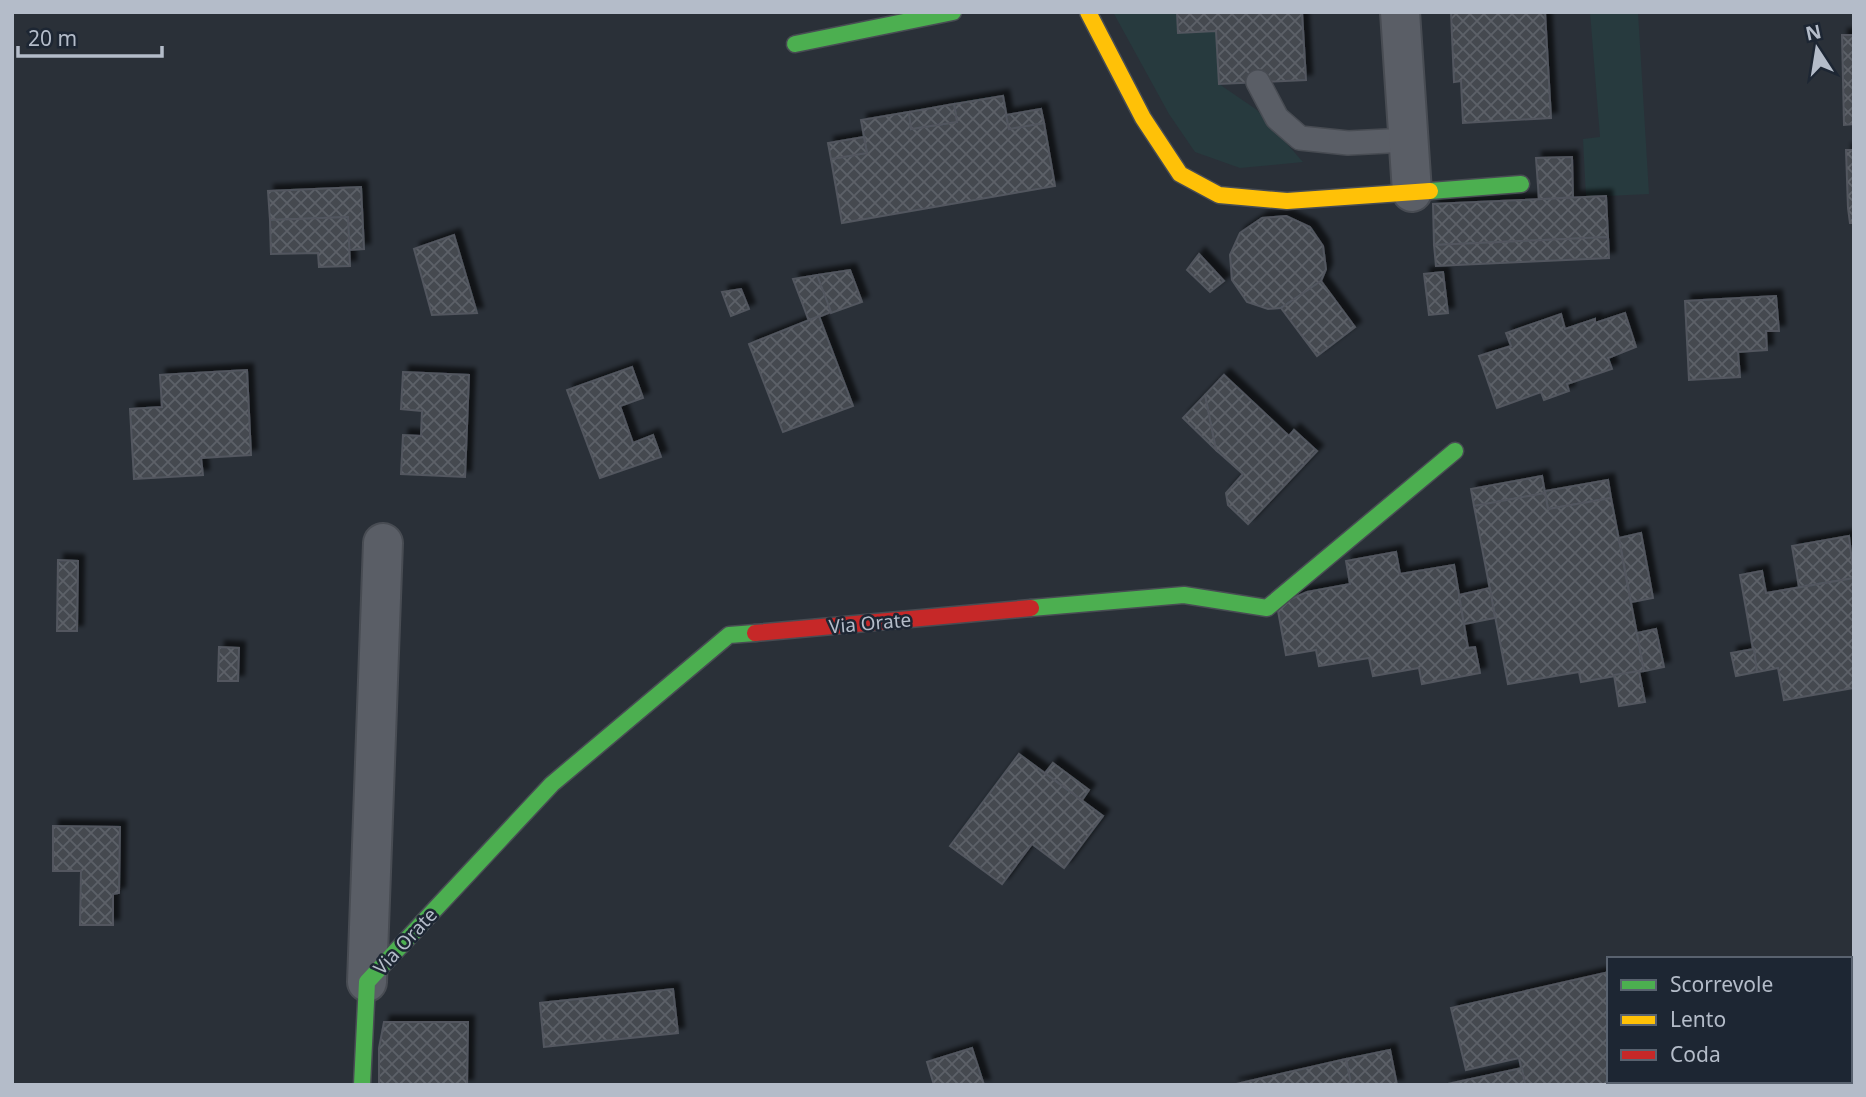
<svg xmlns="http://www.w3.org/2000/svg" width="1866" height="1097" viewBox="0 0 1866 1097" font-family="'Noto Sans',sans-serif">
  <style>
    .garden { fill: #273a3e }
    .building { fill: url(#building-cross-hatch); stroke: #52575f; stroke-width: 2; filter: url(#shadow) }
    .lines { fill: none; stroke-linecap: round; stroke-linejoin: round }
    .lane-casing { stroke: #484c53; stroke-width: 26 }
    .street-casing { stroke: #484c53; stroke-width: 42 }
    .fast-casing { stroke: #484c53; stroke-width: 19 }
    .slow-casing { stroke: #484c53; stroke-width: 19 }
    .jam-casing { stroke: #484c53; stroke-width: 19 }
    .lane { stroke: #5a5e66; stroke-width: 23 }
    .street { stroke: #5a5e66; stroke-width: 38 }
    .fast { stroke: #4caf50; stroke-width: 16 }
    .slow { stroke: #ffc107; stroke-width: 16 }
    .jam { stroke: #c62828; stroke-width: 16 }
    .labels { text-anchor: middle; stroke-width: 5; stroke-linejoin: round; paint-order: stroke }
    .street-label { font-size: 19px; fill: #b4bcc9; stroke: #1d2633 }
  </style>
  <defs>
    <pattern id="building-cross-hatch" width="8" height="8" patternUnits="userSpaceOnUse" patternTransform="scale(1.75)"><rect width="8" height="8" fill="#444950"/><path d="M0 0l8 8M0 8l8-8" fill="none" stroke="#5d6168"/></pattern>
    <filter id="shadow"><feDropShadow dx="6" dy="-6" stdDeviation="2" flood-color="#0009"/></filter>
  </defs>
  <rect width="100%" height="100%" fill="#2a3038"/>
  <!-- garden -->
  <g class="garden">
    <polygon points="1113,12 1177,12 1216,31 1219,84 1257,110 1303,162 1240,168 1195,152 1169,114"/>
    <polygon points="1590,12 1638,12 1649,194 1586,197 1583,139 1600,137"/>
  </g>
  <!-- building -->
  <g class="building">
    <polygon points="1177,12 1302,12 1306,80 1219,84 1216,31 1178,33"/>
    <polygon points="1451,12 1545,12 1551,118 1463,123 1461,81 1454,82"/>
    <polygon points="1842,35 1854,35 1854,124 1844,125"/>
    <polygon points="1003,96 1009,129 1044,123 1055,186 842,223 831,159 867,153 861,120 909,112 911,129 957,122 954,104"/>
    <polygon points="954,104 957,122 911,129 909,112"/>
    <polygon points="1041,109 1044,123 1009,129 1006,115"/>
    <polygon points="864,137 867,153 831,159 828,143"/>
    <polygon points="1846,150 1854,150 1854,223 1850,223 1848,208"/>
    <polygon points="1572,157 1573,197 1539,200 1536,158"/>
    <polygon points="361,187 364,249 349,250 348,217 270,220 268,191"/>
    <polygon points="1606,196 1608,237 1434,245 1433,204"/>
    <polygon points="1286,216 1310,227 1323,246 1326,269 1321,281 1281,308 1268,309 1247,302 1232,280 1230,255 1240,233 1262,218"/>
    <polygon points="348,217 350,266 319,267 318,253 271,254 270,220"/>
    <polygon points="454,235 477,313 432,315 414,249"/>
    <polygon points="1608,237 1609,258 1436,266 1434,245"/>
    <polygon points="1199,254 1224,281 1210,292 1187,270"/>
    <polygon points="850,270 862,302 831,313 817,275"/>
    <polygon points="1443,272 1448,313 1429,315 1424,274"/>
    <polygon points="817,275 831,312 809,321 793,279"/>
    <polygon points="1321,281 1355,327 1317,356 1281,308"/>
    <polygon points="741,289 749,309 731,316 722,292"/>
    <polygon points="1776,296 1779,331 1766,331 1767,350 1738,352 1740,377 1689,380 1685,301"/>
    <polygon points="1625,313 1636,347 1608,358 1612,369 1567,384 1569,391 1544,400 1541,392 1497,408 1479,356 1511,346 1506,333 1561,314 1565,329 1595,319 1595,323"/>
    <polygon points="819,316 853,406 783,432 749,344"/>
    <polygon points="632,367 643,398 620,406 633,443 653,435 661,457 600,478 567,390"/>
    <polygon points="247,370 251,455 201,458 203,475 134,479 130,409 162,407 160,375"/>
    <polygon points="403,372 469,375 465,477 401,474 403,435 421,436 422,411 401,409"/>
    <polygon points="1224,375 1289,436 1294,430 1317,451 1248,524 1228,505 1226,493 1243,474 1216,450 1205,395"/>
    <polygon points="1205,395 1216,450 1183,418"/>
    <polygon points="1542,476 1545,493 1474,506 1471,489"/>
    <polygon points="1608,480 1611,498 1548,509 1545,491"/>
    <polygon points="1545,493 1548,509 1611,498 1644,671 1581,682 1579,672 1508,684 1474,506"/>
    <polygon points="1641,533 1653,598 1631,602 1619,538"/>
    <polygon points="1849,536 1854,578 1799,587 1792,546"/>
    <polygon points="1396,552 1400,574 1454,565 1468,648 1475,647 1480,673 1422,684 1419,668 1373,676 1369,658 1319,666 1316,650 1286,655 1277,605 1307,592 1350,584 1346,561"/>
    <polygon points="58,560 78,561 77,631 57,631"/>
    <polygon points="1762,571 1766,593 1854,578 1854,688 1784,700 1778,668 1757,672 1740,575"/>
    <polygon points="1490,588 1495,618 1464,624 1459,595"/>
    <polygon points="1656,629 1664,667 1644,671 1637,633"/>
    <polygon points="219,647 239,648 238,681 218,681"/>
    <polygon points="1754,649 1757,672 1736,676 1731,653"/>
    <polygon points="1639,671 1645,702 1619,706 1614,675"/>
    <polygon points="1019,754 1103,816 1064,868 1032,844 1002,884 950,846"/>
    <polygon points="1053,763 1089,790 1082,800 1045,773"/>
    <polygon points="53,826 120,827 119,893 113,894 113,925 80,925 81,871 53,871"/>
    <polygon points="1609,972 1609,1081 1698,1081 1699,1085 1525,1085 1519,1058 1466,1070 1451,1008"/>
    <polygon points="673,989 678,1033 544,1047 540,1003"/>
    <polygon points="384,1022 468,1022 467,1085 379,1085 379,1048"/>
    <polygon points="972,1048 984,1085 934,1085 927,1062"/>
    <polygon points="1390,1050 1397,1085 1351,1085 1346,1059"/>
    <polygon points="1346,1059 1351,1085 1232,1085"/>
    <polygon points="1522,1068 1525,1085 1443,1085"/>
  </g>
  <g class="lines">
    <defs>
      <polyline id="lane" points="1258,82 1277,118 1300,138 1348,143 1408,140"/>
      <g id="street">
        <polyline points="1400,12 1412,192"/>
        <polyline points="367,982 383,543"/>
      </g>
      <g id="fast">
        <polyline points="795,44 953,12"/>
        <polyline points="1430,191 1521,184"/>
        <polyline points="1031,608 1184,595 1267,608 1455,451"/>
        <polyline points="362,1085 367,982 552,784 729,635 755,633"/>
      </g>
      <polyline id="slow" points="1088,12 1143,118 1180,174 1219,195 1287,201 1430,191"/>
      <polyline id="jam" points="755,633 1031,608"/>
    </defs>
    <!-- lane casing -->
    <use href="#lane" class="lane-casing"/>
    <!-- street casing -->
    <use href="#street" class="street-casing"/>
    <!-- fast casing -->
    <use href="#fast" class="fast-casing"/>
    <!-- slow casing -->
    <use href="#slow" class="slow-casing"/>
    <!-- jam casing -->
    <use href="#jam" class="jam-casing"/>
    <!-- lane -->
    <use href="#lane" class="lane"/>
    <!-- street -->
    <use href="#street" class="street"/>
    <!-- fast -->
    <use href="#fast" class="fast"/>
    <!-- slow -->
    <use href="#slow" class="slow"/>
    <!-- jam -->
    <use href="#jam" class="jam"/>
  </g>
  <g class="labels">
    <!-- street labels -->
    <g class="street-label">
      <text transform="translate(870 623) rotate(-5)" y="7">Via Orate</text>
      <text transform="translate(405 941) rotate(-47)" y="7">Via Orate</text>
    </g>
  </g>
  <!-- border -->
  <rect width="1866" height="1097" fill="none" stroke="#b4bcc9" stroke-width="28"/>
  <!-- legend -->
  <rect x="1607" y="957" width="245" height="126" fill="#1d2633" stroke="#59626f" stroke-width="2"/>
  <rect x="1621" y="980" width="35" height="10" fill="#4caf50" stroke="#59626f" stroke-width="2"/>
  <text x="1670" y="992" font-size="21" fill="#b4bcc9">Scorrevole</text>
  <rect x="1621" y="1015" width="35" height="10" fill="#ffc107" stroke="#59626f" stroke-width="2"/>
  <text x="1670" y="1027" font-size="21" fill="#b4bcc9">Lento</text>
  <rect x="1621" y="1050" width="35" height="10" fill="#c62828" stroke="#59626f" stroke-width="2"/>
  <text x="1670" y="1062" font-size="21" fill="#b4bcc9">Coda</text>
  <!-- north arrow -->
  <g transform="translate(1817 49) rotate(348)" stroke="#1d2633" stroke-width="5" paint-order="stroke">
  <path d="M0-5L12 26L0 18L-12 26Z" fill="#b4bcc9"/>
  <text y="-10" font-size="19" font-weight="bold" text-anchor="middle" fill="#b4bcc9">N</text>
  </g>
  <!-- scale -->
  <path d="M18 46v10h144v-10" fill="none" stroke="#b4bcc9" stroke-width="3.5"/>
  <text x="28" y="46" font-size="21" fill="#b4bcc9" stroke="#1d2633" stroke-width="5" paint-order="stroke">20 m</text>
</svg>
